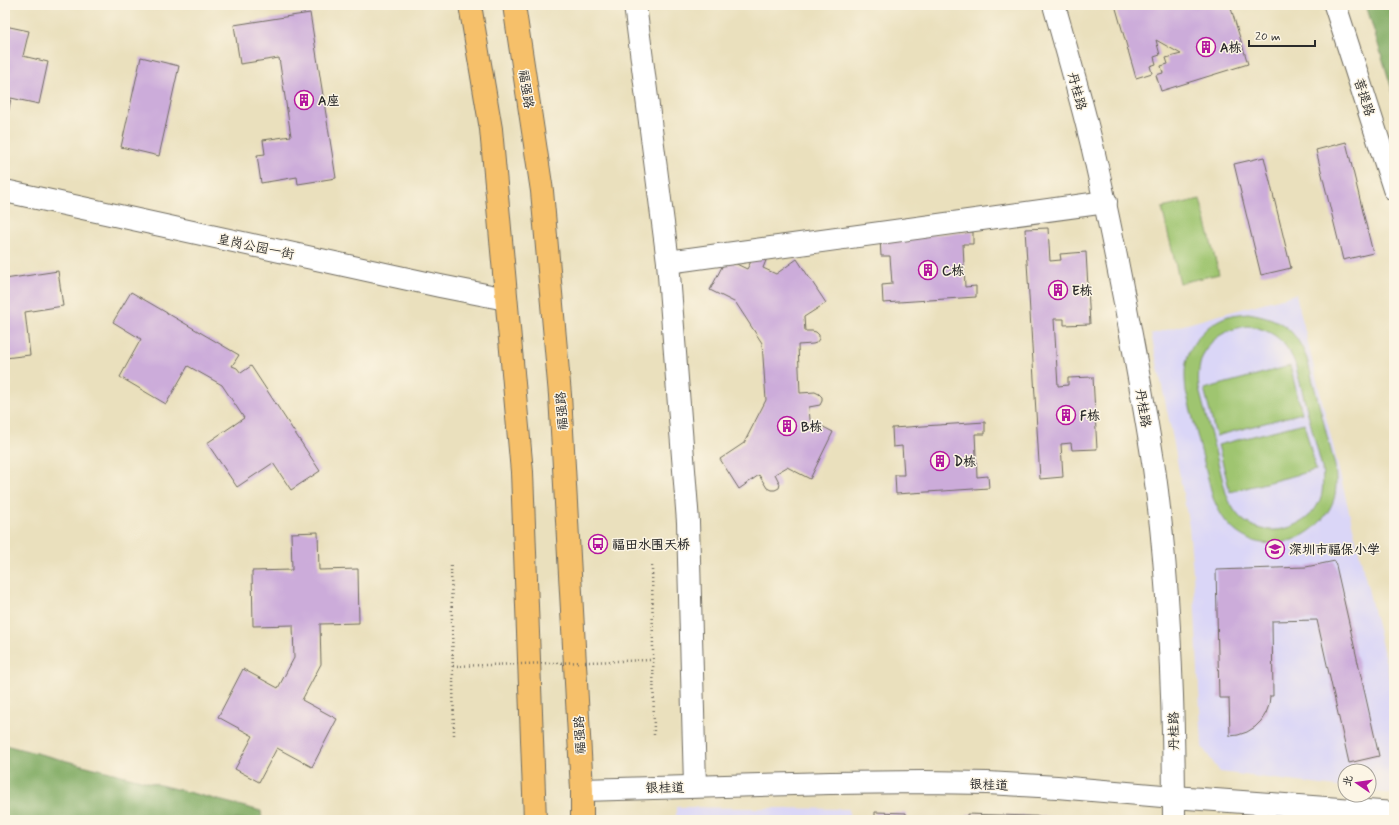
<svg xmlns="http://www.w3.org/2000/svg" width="1399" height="825" viewBox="0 0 1399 825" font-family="Mynerve,'LXGW WenKai TC',sans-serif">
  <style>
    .built { fill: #dad6f7 }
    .green { fill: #9fc570; stroke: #65784e; fill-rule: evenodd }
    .forest { fill: #7faa62; stroke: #556a46 }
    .building { fill: #ccacda }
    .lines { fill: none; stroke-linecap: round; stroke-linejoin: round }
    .minor-casing { stroke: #6e6a5e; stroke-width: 24 }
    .major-casing { stroke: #6e6a5e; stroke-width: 24 }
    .path { stroke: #6e6a5e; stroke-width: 2.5; stroke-dasharray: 1 3; stroke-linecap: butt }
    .minor { stroke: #fff; stroke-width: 22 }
    .major { stroke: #f6c06b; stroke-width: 22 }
    .path-bridge { stroke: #6e6a5e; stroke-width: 2.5; stroke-dasharray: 1 3; stroke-linecap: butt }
    .labels { text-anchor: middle; stroke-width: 3; stroke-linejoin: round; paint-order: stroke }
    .poi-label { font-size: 13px; font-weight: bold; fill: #2b2b2b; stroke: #fcf5e5; text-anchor: start }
    .street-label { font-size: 13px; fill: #2b2b2b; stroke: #fcf5e5 }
  </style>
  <rect width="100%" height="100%" fill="#fcf5e5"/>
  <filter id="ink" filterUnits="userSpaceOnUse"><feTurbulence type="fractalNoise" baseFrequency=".025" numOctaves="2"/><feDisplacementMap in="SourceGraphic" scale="8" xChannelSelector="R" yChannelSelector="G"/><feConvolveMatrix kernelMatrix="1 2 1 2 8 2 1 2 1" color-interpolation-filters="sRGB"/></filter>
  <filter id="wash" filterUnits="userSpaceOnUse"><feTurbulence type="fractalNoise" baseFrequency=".012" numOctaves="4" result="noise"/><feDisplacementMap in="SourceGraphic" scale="16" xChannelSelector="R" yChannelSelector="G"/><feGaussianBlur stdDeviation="0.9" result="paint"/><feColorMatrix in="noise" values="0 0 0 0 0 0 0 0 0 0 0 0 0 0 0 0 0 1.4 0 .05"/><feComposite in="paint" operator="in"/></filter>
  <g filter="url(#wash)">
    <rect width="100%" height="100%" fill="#eae0bd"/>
    <!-- built -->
    <g class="built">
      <polygon points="1296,294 1394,695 1394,794 1369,791 1369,771 1345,771 1345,788 1220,772 1202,747 1193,573 1189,526 1173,439 1151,334"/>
      <polygon points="676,807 849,809 849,820 676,820"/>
    </g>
    <!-- green -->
    <g class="green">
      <polygon points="1200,199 1219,274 1180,283 1162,208"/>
      <path d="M 1248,313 C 1280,318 1295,328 1307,359 L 1335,466 C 1336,477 1337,488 1334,499 C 1319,542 1260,561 1228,524 C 1221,516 1217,507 1213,498 L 1186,391 C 1185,380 1184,370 1187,359 C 1192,339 1211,320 1232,315 C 1237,314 1243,314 1248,313 ZM 1248,326 C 1273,330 1285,340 1295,363 L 1322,468 C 1323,477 1323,485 1322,493 C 1314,530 1262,543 1238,515 C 1232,508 1229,501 1226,493 L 1199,389 C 1195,353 1212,331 1248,326 Z"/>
      <polygon points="1290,366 1302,413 1216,436 1204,389"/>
      <polygon points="1304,423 1316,470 1230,492 1218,445"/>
    </g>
    <!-- forest -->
    <g class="forest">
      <polygon points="1366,5 1394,5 1394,96"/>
      <polygon points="5,745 261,811 262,820 5,820"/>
    </g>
    <g id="blocks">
      <!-- building -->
      <g class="building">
        <polygon points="1115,5 1230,5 1248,64 1161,91 1156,75 1163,73 1161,66 1168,64 1166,58 1181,54 1156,40 1160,55 1154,57 1156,64 1150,66 1152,73 1136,78"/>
        <polygon points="310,13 336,178 298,184 297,177 261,183 257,155 265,154 263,140 291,136 279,58 240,64 234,25"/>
        <polygon points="5,26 29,31 23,56 48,62 39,104 11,98 6,124"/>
        <polygon points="141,57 179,66 159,156 121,147"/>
        <polygon points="1346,142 1373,253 1343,260 1316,150"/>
        <polygon points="1264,157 1291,268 1261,275 1234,164"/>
        <polygon points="1048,228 1050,261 1061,260 1060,254 1086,252 1090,324 1064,325 1064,319 1054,319 1056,353 1058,386 1068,385 1068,378 1093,377 1097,449 1072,450 1071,443 1061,444 1063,477 1040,479 1025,229"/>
        <polygon points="973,232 973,244 963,244 965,287 976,286 976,297 883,303 882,285 892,284 890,256 881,256 880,238"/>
        <polygon points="754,256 767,258 763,268 776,274 797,259 826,303 804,317 805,331 812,331 816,332 819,335 819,339 816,343 813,344 798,345 800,393 815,392 819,394 822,397 822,401 820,405 809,407 810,420 833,432 810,479 787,467 775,474 780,484 779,488 775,490 771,490 767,488 759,475 739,489 720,459 744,443 766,400 762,343 736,303 710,290 726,259 747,269"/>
        <polygon points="58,271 63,306 25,312 30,355 5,358 5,279"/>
        <polygon points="131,292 239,355 232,366 237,368 241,373 251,366 320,471 291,490 273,463 237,487 207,443 244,418 222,385 188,366 166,404 120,377 141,339 113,322"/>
        <polygon points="985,422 985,434 975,434 977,477 988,476 989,488 896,494 895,475 904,475 902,446 893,447 892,428"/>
        <polygon points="318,532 319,570 358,569 359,623 320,624 321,664 302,700 337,719 312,767 277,748 259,782 235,769 253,736 218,717 243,669 278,688 294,658 293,625 253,626 252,571 292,570 291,533"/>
        <polygon points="1335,561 1379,756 1349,763 1317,620 1272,621 1273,696 1270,696 1269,705 1266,713 1261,721 1255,727 1247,732 1238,735 1230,736 1229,698 1219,698 1216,570 1306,567"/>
        <polygon points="875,812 906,813 906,820 875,820"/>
        <polygon points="967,814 1060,817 1060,820 967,820"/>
      </g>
    </g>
  </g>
  <g filter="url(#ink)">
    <use href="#blocks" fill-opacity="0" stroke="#6e6a5e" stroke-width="1"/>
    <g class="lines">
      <defs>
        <g id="minor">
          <polyline points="635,5 668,262 688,522 695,786"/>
          <path d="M 1054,5 C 1065,44 1076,82 1086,121 C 1102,183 1114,245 1126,308 C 1136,361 1146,414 1154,468 C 1170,584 1174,702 1174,820"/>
          <polyline points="1335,5 1394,189"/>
          <polyline points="5,191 440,286 506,299"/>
          <polyline points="668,262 1106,202"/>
          <polyline points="582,790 830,783 924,782 987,783 1057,787 1174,797 1394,813"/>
        </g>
        <g id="major">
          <polyline points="470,5 491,129 522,472 535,820"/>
          <polyline points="514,5 542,191 560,395 582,790 582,820"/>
        </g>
      </defs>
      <!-- minor casing -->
      <use href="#minor" class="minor-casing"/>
      <!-- major casing -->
      <use href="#major" class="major-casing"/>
      <!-- path -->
      <g class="path">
        <polyline points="451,566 454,735"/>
        <polyline points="652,566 654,736"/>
      </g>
      <!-- minor -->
      <use href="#minor" class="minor"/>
      <!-- major -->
      <use href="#major" class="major"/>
      <!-- path-bridge -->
      <polyline class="path-bridge" points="453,666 653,660"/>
    </g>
  </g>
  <!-- icons -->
  <defs>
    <symbol id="building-ring" viewBox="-11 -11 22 22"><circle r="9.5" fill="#fcf5e5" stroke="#b5179e" stroke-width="1.5"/><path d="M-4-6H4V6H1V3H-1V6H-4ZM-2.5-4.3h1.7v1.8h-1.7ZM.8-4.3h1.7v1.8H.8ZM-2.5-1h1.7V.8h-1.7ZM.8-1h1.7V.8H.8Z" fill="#b5179e"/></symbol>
    <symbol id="bus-ring" viewBox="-11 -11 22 22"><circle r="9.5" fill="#fcf5e5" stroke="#b5179e" stroke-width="1.5"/><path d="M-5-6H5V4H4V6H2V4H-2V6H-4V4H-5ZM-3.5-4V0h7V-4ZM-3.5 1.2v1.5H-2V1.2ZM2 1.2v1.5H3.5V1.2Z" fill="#b5179e"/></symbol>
    <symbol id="school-ring" viewBox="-11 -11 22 22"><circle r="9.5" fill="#fcf5e5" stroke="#b5179e" stroke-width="1.5"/><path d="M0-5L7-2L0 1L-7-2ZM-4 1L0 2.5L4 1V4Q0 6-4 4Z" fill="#b5179e"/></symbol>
  </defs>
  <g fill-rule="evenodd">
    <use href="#building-ring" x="1195" y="36" width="22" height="22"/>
    <use href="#building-ring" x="293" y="89" width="22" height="22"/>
    <use href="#building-ring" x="917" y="259" width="22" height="22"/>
    <use href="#building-ring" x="1047" y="279" width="22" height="22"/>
    <use href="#building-ring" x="1055" y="404" width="22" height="22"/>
    <use href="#building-ring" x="776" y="415" width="22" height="22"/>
    <use href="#building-ring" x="929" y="450" width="22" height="22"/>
    <use href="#bus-ring" x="587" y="533" width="22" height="22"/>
    <use href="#school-ring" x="1264" y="538" width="22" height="22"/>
  </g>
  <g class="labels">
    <!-- poi labels -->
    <g class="poi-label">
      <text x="1220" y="52">A栋</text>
      <text x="318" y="105">A座</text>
      <text x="942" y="275">C栋</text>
      <text x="1072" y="295">E栋</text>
      <text x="1080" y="420">F栋</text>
      <text x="801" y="431">B栋</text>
      <text x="954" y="466">D栋</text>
      <text x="612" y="549">福田水围天桥</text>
      <text x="1289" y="554">深圳市福保小学</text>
    </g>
    <!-- street labels -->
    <g class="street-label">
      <text transform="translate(527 89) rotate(81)" y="5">福强路</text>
      <text transform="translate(1078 91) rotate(75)" y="5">丹桂路</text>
      <text transform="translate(1365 97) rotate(72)" y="5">菩提路</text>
      <text transform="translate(256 246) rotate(12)" y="5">皇岗公园一街</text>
      <text transform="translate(1144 408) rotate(81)" y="5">丹桂路</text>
      <text transform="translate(561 411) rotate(-94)" y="5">福强路</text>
      <text transform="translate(1173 731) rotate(-91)" y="5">丹桂路</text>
      <text transform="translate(579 735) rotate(-93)" y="5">福强路</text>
      <text transform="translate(989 784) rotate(2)" y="5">银桂道</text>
      <text transform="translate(665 787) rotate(-1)" y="5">银桂道</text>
    </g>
  </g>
  <!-- margin -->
  <rect width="1399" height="825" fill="none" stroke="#fcf5e5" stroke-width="20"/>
  <!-- north arrow -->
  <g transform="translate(1357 783) rotate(283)"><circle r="19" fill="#fcf5e5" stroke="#a8a49b"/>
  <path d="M0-3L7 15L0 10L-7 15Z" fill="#b5179e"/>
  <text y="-6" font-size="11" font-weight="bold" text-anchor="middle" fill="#2b2b2b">北</text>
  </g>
  <!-- scale -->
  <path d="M1249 40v6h66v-6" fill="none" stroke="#2b2b2b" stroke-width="2"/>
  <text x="1255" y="40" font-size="12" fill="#2b2b2b" stroke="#fcf5e5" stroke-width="3" paint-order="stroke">20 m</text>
</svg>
